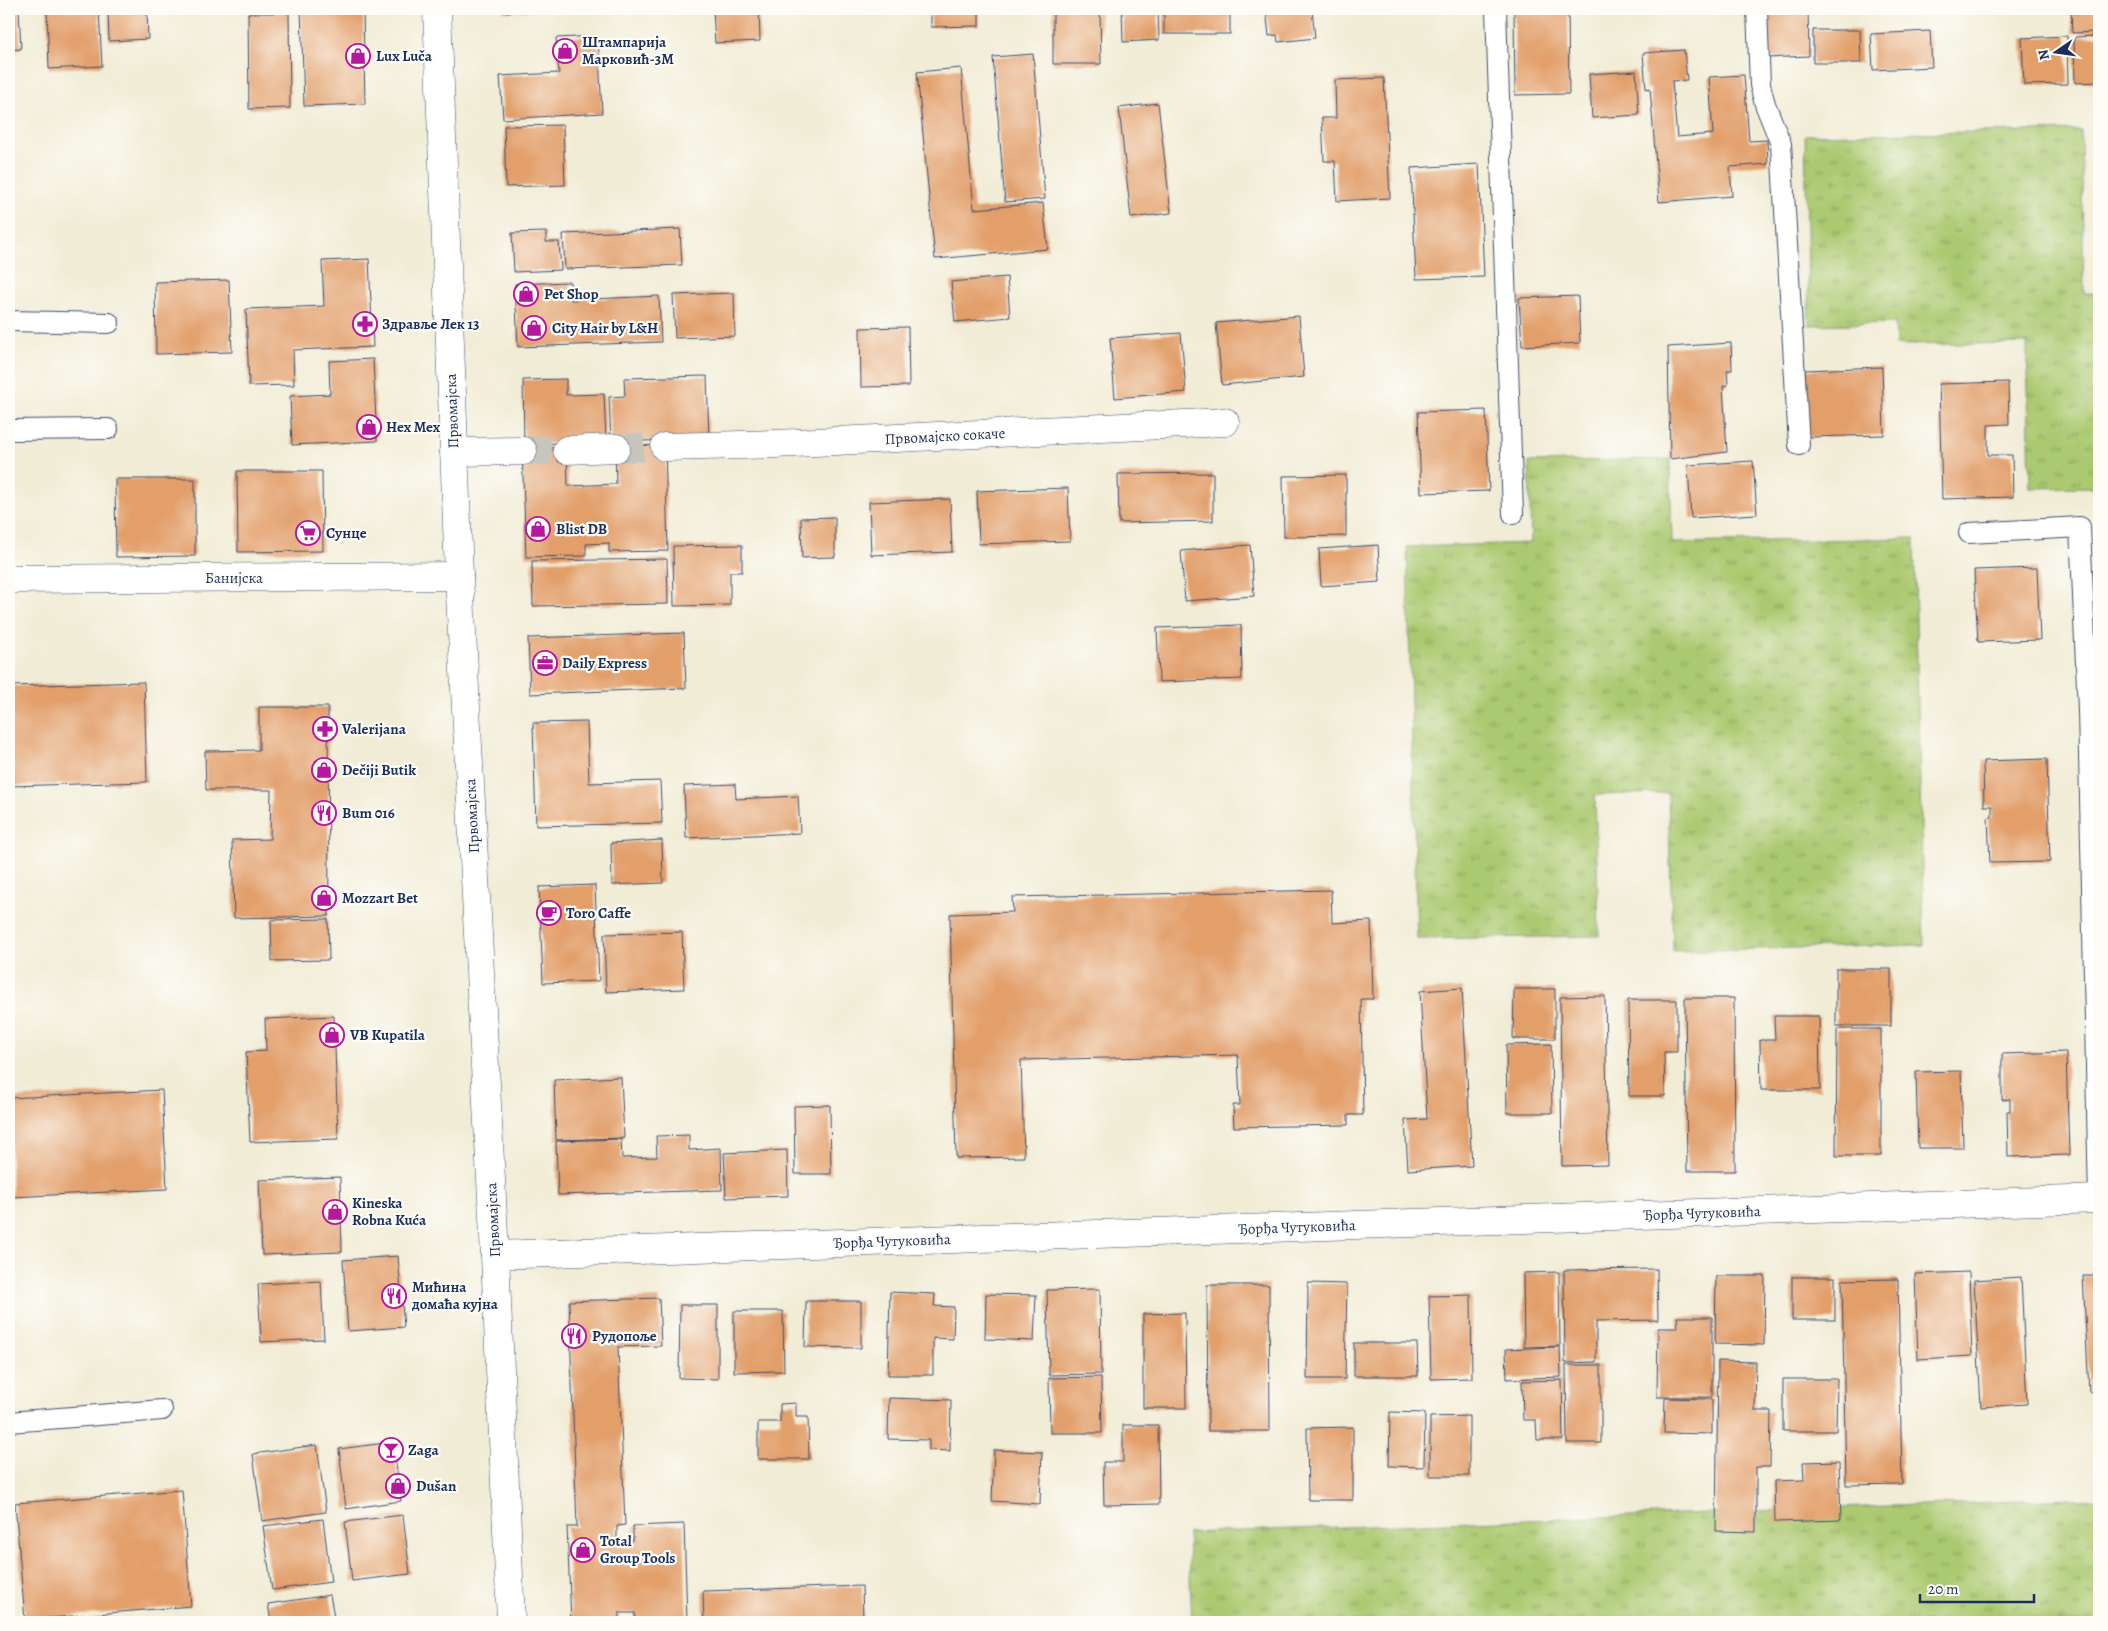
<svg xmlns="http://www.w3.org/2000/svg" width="2108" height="1631" viewBox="0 0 2108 1631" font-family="Alegreya,serif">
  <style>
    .grass { fill: url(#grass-tufts); stroke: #637c67 }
    .building { fill: #e29f6a }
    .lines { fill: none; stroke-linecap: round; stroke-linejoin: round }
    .street-tunnel { stroke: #c6c6bd; stroke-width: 28; stroke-dasharray: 28 14; stroke-linecap: butt }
    .lane-casing { stroke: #3b4b70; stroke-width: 22 }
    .street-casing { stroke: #3b4b70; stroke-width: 29 }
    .secondary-casing { stroke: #3b4b70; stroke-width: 29 }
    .lane { stroke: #fff; stroke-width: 20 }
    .street { stroke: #fff; stroke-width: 28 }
    .secondary { stroke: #fff; stroke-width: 28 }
    .labels { text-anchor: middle; stroke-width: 4.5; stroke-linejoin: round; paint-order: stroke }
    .poi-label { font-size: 15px; font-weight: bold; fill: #1b2f5e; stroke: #fdfcf7; text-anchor: start }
    .street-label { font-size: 15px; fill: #1b2f5e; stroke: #fdfcf7 }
  </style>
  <defs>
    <pattern id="grass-tufts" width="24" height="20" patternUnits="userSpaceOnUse" patternTransform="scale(1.25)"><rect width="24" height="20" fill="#abc970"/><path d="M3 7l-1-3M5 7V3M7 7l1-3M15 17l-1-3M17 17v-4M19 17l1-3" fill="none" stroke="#8aa45f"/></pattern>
  </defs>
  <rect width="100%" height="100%" fill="#fdfcf7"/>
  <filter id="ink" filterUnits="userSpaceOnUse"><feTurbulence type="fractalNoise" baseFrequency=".02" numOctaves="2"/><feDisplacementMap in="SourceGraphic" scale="10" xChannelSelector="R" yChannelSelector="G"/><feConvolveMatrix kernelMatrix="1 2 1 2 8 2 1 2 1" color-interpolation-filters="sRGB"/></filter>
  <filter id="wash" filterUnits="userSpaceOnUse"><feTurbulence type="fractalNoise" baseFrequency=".0096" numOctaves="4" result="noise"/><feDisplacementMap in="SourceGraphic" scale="20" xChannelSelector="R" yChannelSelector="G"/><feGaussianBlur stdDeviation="1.12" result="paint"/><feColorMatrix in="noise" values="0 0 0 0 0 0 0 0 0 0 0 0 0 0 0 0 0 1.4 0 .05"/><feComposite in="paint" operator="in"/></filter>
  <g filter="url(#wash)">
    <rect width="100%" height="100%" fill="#f1ecd5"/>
    <!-- grass -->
    <g class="grass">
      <polygon points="2081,130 2084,293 2099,293 2099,487 2030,488 2027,343 1896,345 1895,323 1809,325 1805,135"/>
      <polygon points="1670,459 1672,543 1914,538 1924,945 1673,951 1668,793 1595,795 1599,936 1417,939 1407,547 1531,543 1529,462"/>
      <polygon points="2099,1498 2099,1622 1192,1622 1188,1533"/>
    </g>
    <g id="blocks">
      <!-- building -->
      <g class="building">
        <polygon points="9,9 19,9 21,49 9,50"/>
        <polygon points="47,9 99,9 102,66 49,69"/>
        <polygon points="108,9 147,9 148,39 109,41"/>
        <polygon points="301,9 363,9 365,104 304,106"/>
        <polygon points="503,9 545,9 545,10 503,12"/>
        <polygon points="713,9 759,9 760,41 715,43"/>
        <polygon points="931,9 979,9 979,26 931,27"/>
        <polygon points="1053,9 1100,9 1101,64 1053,64"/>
        <polygon points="1122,9 1158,9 1159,40 1123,42"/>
        <rect x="1164" y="9" width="66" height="25"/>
        <polygon points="1266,9 1312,9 1315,38 1278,42 1277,35 1269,36"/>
        <polygon points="1514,9 1568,9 1569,94 1515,95"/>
        <polygon points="1765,9 1808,9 1809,56 1767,58"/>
        <polygon points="1936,9 1981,9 1981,10 1936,13"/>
        <polygon points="2071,9 2099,9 2099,32 2072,33"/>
        <polygon points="248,13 289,13 290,108 249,109"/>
        <polygon points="1813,30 1860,30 1861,63 1813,63"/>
        <polygon points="1930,31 1932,67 1873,70 1871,34"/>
        <polygon points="598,36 602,113 503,119 500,76 559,73 556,38"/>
        <polygon points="2067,36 2068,84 2024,85 2022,38"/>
        <polygon points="2099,36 2099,82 2075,83 2074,37"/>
        <polygon points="1684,50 1687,80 1672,81 1677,137 1713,134 1709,77 1744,75 1749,141 1767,140 1768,164 1730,167 1732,196 1659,202 1650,88 1646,89 1643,53"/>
        <polygon points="1033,54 1045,199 1005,202 993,57"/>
        <polygon points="961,68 974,209 1043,203 1048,249 935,259 917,72"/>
        <polygon points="1636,71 1639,115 1592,118 1589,74"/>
        <polygon points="1384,78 1390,198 1337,201 1335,161 1324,161 1322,118 1336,118 1335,80"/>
        <polygon points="1158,103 1171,213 1131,218 1119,108"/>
        <polygon points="563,125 565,185 506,187 504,126"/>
        <polygon points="1479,164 1484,277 1416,279 1411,168"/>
        <polygon points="680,229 682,265 565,269 563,234"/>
        <polygon points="546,232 546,242 559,242 561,270 514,272 512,233"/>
        <polygon points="369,259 373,347 293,350 294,385 249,386 246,309 324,306 322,261"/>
        <polygon points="1007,277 1010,317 955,322 951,282"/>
        <polygon points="229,280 232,352 156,354 155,282"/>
        <polygon points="570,282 571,300 659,296 661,342 518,347 515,284"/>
        <polygon points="734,293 735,336 675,338 673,295"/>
        <polygon points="1578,296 1580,343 1522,346 1519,298"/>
        <polygon points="1299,316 1304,377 1222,385 1216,323"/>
        <polygon points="908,327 909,386 861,387 860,328"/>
        <polygon points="1181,333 1186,392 1115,398 1110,338"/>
        <polygon points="1731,343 1732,370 1727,370 1728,385 1723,386 1727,452 1670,459 1668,347"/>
        <polygon points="373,359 377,441 292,445 290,396 330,394 329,361"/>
        <polygon points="1882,367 1884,435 1808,437 1805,370"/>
        <polygon points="707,376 709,439 611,442 609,397 625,396 624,378"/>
        <polygon points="566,379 566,395 604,394 606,442 524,444 523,380"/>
        <polygon points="2008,382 2009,424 1988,425 1988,455 2012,455 2013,497 1942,499 1939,384"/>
        <polygon points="1486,410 1489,491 1421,493 1418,412"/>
        <polygon points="665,445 668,551 609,552 609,543 586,544 586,556 526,557 522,449 567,447 568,486 616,484 615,446"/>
        <polygon points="1753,461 1757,514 1691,518 1688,465"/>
        <polygon points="237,471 322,471 323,551 238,552"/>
        <polygon points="1213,473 1213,521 1119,523 1118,474"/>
        <polygon points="1346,475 1346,536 1284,537 1283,476"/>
        <polygon points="115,479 195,479 195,556 116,557"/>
        <polygon points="1068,488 1070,541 979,544 977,491"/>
        <polygon points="950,499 952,552 871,555 869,502"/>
        <polygon points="835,517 835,557 802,558 801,518"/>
        <polygon points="742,545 742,572 730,572 730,605 674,606 673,546"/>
        <polygon points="1250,545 1254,596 1185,601 1181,551"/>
        <polygon points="1378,545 1380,582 1321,586 1319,549"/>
        <polygon points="667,559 668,604 533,606 532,561"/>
        <polygon points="2037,568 2040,640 1978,642 1974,570"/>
        <polygon points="1241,625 1242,679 1159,682 1157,628"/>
        <polygon points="684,633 686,688 530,694 528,638"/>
        <polygon points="144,682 147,782 9,786 9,686"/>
        <polygon points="259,707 328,707 329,916 234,918 232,840 270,839 271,790 206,790 205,751 259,750"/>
        <polygon points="587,722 589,783 660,781 662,823 536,826 533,723"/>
        <polygon points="2047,759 2050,862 1990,863 1988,818 1992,817 1992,806 1984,806 1983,761"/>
        <polygon points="735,784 736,799 798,796 800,833 686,838 684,786"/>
        <polygon points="662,840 663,883 612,885 611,843"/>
        <polygon points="595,885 599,981 543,983 539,887"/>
        <polygon points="1331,890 1332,923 1371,921 1373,999 1361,999 1363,1115 1348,1115 1348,1125 1234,1127 1233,1105 1240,1105 1238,1055 1021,1060 1024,1157 956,1158 950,914 1013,912 1012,897"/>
        <polygon points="328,919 329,960 272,961 271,920"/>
        <polygon points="682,932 684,989 606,992 604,934"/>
        <rect x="1836" y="969" width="55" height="57"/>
        <polygon points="1462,988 1472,1166 1408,1170 1405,1120 1427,1119 1420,991"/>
        <polygon points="1514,989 1555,989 1555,1039 1513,1039"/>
        <polygon points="1605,996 1608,1165 1562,1166 1560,997"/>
        <polygon points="1685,998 1734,998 1735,1171 1687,1171"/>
        <polygon points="1628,1000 1677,1000 1677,1052 1664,1052 1665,1096 1629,1096"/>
        <polygon points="334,1016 338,1139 250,1142 246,1052 266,1051 265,1019"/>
        <polygon points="1774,1016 1819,1016 1820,1090 1761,1090 1760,1040 1775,1040"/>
        <polygon points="1837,1029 1881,1029 1881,1156 1836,1156"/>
        <polygon points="1551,1044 1552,1113 1507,1113 1506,1045"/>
        <polygon points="2066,1052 2069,1155 2008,1157 2007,1111 2010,1111 2010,1099 2002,1100 2002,1054"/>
        <polygon points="1961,1071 1963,1148 1918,1148 1916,1072"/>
        <polygon points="621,1077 624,1138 556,1140 554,1080"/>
        <polygon points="162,1090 167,1189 12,1197 9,1098"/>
        <polygon points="830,1105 831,1174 795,1174 794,1106"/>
        <polygon points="689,1135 689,1150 721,1148 722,1190 558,1195 556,1141 621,1139 622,1158 657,1157 656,1136"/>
        <polygon points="787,1150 788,1196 726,1198 724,1153"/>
        <polygon points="340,1177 342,1252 262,1255 259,1180"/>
        <polygon points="398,1256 404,1327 348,1331 343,1260"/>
        <polygon points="1657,1269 1658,1320 1596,1321 1596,1362 1565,1363 1564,1270"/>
        <polygon points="1559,1272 1560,1346 1524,1347 1523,1273"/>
        <polygon points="1969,1272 1972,1356 1918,1359 1915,1274"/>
        <polygon points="1716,1276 1765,1276 1764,1345 1715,1344"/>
        <polygon points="2083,1276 2099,1276 2099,1391 2089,1392"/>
        <rect x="1792" y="1277" width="43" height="43"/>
        <polygon points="2021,1277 2027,1404 1981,1407 1974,1280"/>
        <polygon points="1898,1279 1902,1484 1846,1485 1842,1280"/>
        <polygon points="321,1281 324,1339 261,1342 258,1284"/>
        <polygon points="1308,1283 1347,1284 1345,1379 1307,1379"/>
        <polygon points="1207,1285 1269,1285 1270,1431 1208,1431"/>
        <polygon points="1100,1289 1101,1374 1049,1375 1047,1290"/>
        <polygon points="890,1292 935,1294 934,1306 954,1307 953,1339 933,1338 933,1375 888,1375"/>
        <polygon points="986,1294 1036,1295 1034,1341 985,1339"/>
        <polygon points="1471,1295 1472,1378 1431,1379 1429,1296"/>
        <polygon points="659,1298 661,1346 618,1347 625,1525 617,1526 617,1542 633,1541 633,1526 684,1524 687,1622 635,1622 635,1613 619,1613 619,1622 571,1622 567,1527 577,1527 569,1301"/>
        <polygon points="806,1301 861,1301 861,1348 805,1347"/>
        <polygon points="680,1305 718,1305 718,1379 679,1378"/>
        <polygon points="734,1311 783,1311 784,1371 734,1372"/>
        <polygon points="1185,1313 1186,1408 1143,1408 1143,1314"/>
        <polygon points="1677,1317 1712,1317 1712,1397 1657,1397 1658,1328 1678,1328"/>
        <polygon points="1354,1343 1417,1343 1418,1376 1354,1376"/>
        <polygon points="1560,1347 1561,1377 1507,1379 1506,1349"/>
        <polygon points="1718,1361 1756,1362 1755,1411 1771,1411 1770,1467 1756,1467 1756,1532 1716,1531"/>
        <polygon points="1566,1365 1601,1365 1601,1443 1567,1443"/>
        <polygon points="1101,1377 1102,1433 1050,1433 1049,1378"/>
        <polygon points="1783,1379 1837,1379 1836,1431 1783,1431"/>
        <polygon points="1562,1380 1563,1440 1537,1440 1536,1420 1523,1420 1522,1381"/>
        <polygon points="889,1398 951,1400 950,1451 929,1450 929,1440 888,1439"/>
        <polygon points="1665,1398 1712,1399 1712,1434 1664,1433"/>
        <polygon points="796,1403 796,1417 808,1417 809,1459 758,1459 758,1422 780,1422 780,1404"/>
        <polygon points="1390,1412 1425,1413 1424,1467 1389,1466"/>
        <polygon points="1469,1416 1469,1476 1430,1476 1430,1417"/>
        <polygon points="1123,1425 1158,1425 1159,1504 1104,1505 1103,1462 1123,1462"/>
        <polygon points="1353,1427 1353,1500 1308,1500 1307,1428"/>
        <polygon points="393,1442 401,1501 346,1509 339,1449"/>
        <polygon points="317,1445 326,1512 262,1521 253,1454"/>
        <polygon points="994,1450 1042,1452 1040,1504 992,1501"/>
        <polygon points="1839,1461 1841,1520 1775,1522 1774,1481 1804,1480 1803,1462"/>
        <polygon points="182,1490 191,1606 25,1620 15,1503"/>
        <polygon points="403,1515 410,1574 352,1581 345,1522"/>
        <polygon points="323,1519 331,1582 272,1590 263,1526"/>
        <polygon points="862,1586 863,1618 704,1622 703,1591"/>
        <polygon points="330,1595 335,1622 271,1622 268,1604"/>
      </g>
    </g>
  </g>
  <g filter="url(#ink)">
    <use href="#blocks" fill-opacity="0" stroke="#3b4b70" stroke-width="1"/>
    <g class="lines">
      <!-- street-tunnel -->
      <g class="street-tunnel">
        <polyline points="616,448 665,447"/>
        <polyline points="523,451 567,450"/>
      </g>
      <defs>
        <g id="lane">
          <polyline points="1496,9 1513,514"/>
          <polyline points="1757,9 1760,85 1765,104 1781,144 1799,445"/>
          <polyline points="9,321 109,323"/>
          <polyline points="9,430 108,429"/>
          <polyline points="1969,533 2080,527 2088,710 2099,1199"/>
          <polyline points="9,1422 162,1410"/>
        </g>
        <g id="street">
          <polyline points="665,447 775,444 1225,422"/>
          <polyline points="567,450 616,448"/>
          <polyline points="454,452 523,451"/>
          <polyline points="9,579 459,576"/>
          <polyline points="495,1255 2099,1199"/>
        </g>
        <polyline id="secondary" points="437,9 459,576 495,1255 511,1622"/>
      </defs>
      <!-- lane casing -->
      <use href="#lane" class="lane-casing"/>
      <!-- street casing -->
      <use href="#street" class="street-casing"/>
      <!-- secondary casing -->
      <use href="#secondary" class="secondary-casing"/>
      <!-- lane -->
      <use href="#lane" class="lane"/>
      <!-- street -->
      <use href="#street" class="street"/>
      <!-- secondary -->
      <use href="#secondary" class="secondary"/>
    </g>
  </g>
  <!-- icons -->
  <defs>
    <symbol id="shop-ring" viewBox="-11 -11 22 22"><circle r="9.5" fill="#fdfcf7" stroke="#b5179e" stroke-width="1.5"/><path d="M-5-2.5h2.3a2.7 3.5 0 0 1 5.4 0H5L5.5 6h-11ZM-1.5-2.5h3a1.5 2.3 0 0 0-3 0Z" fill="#b5179e"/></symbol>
    <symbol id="pharmacy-ring" viewBox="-11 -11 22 22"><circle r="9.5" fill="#fdfcf7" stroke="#b5179e" stroke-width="1.5"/><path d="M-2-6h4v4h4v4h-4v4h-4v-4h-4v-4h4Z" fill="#b5179e"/></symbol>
    <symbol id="supermarket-ring" viewBox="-11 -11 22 22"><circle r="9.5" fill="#fdfcf7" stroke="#b5179e" stroke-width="1.5"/><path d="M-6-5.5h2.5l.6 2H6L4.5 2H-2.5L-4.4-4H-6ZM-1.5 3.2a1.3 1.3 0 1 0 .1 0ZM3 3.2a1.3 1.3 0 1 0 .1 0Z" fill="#b5179e"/></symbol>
    <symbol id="office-ring" viewBox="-11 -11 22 22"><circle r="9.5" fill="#fdfcf7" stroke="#b5179e" stroke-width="1.5"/><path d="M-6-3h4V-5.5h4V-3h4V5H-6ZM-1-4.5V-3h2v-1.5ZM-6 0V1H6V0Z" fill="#b5179e"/></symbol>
    <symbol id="restaurant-ring" viewBox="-11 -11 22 22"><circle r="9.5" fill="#fdfcf7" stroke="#b5179e" stroke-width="1.5"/><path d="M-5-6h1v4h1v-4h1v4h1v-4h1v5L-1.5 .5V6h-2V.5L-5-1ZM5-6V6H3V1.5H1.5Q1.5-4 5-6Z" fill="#b5179e"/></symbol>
    <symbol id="cafe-ring" viewBox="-11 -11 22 22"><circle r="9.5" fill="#fdfcf7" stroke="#b5179e" stroke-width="1.5"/><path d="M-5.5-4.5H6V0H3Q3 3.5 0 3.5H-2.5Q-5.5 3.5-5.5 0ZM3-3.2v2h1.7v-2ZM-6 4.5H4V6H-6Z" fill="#b5179e"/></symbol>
    <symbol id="bar-ring" viewBox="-11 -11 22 22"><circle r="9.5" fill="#fdfcf7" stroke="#b5179e" stroke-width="1.5"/><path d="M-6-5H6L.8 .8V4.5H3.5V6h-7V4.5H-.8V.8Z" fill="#b5179e"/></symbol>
  </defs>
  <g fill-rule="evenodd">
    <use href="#shop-ring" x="551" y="37" width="28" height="28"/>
    <use href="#shop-ring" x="344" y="42" width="28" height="28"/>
    <use href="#shop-ring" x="512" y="280" width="28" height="28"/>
    <use href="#pharmacy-ring" x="351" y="310" width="28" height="28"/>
    <use href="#shop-ring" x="520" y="314" width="28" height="28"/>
    <use href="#shop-ring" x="355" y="413" width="28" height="28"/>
    <use href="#shop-ring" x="524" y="515" width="28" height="28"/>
    <use href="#supermarket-ring" x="294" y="519" width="28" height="28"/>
    <use href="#office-ring" x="531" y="649" width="28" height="28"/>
    <use href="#pharmacy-ring" x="311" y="715" width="28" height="28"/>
    <use href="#shop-ring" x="310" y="756" width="28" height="28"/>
    <use href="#restaurant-ring" x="310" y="799" width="28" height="28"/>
    <use href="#shop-ring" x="310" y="884" width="28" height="28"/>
    <use href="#cafe-ring" x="535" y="899" width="28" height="28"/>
    <use href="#shop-ring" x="318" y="1021" width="28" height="28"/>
    <use href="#shop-ring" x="321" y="1198" width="28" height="28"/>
    <use href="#restaurant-ring" x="380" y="1282" width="28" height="28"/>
    <use href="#restaurant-ring" x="560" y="1322" width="28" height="28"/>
    <use href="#bar-ring" x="377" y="1436" width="28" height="28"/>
    <use href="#shop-ring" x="384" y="1472" width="28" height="28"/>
    <use href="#shop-ring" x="569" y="1536" width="28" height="28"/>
  </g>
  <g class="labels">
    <!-- poi labels -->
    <g class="poi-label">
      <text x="582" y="47">Штампарија<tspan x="582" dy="17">Марковић-3М</tspan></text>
      <text x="376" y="61">Lux Luča</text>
      <text x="544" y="299">Pet Shop</text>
      <text x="382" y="329">Здравље Лек 13</text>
      <text x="552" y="333">City Hair by L&amp;H</text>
      <text x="386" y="432">Hex Mex</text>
      <text x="556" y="534">Blist DB</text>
      <text x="326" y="538">Сунце</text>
      <text x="562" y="668">Daily Express</text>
      <text x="342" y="734">Valerijana</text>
      <text x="342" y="775">Dečiji Butik</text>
      <text x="342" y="818">Bum 016</text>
      <text x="342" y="903">Mozzart Bet</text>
      <text x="566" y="918">Toro Caffe</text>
      <text x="350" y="1040">VB Kupatila</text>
      <text x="352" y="1208">Kineska<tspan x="352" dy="17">Robna Kuća</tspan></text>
      <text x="412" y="1292">Мићина<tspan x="412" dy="17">домаћа кујна</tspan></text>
      <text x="592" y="1341">Рудопоље</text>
      <text x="408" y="1455">Zaga</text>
      <text x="416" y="1491">Dušan</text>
      <text x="600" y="1546">Total<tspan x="600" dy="17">Group Tools</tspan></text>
    </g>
    <!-- street labels -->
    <g class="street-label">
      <text transform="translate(452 411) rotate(-92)" y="5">Првомајска</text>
      <text transform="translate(945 436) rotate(-3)" y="5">Првомајско сокаче</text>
      <text x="234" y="583">Банијска</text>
      <text transform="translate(472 816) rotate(-93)" y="5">Првомајска</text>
      <text transform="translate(1702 1213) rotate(-2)" y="5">Ђорђа Чутуковића</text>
      <text transform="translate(493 1220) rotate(-93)" y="5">Првомајска</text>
      <text transform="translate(1297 1227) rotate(-2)" y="5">Ђорђа Чутуковића</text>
      <text transform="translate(892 1241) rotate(-2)" y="5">Ђорђа Чутуковића</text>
    </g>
  </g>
  <!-- margin -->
  <rect width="2108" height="1631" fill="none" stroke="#fdfcf7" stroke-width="30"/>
  <!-- north arrow -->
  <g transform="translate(2056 52) rotate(257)" stroke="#fdfcf7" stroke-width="4" paint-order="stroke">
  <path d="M0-4L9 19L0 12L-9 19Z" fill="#1b2f5e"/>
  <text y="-8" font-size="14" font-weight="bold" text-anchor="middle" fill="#1b2f5e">N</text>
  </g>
  <!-- scale -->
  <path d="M1920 1594v8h114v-8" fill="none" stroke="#1b2f5e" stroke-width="2.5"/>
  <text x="1928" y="1594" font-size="15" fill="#1b2f5e" stroke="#fdfcf7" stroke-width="4" paint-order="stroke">20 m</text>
</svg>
